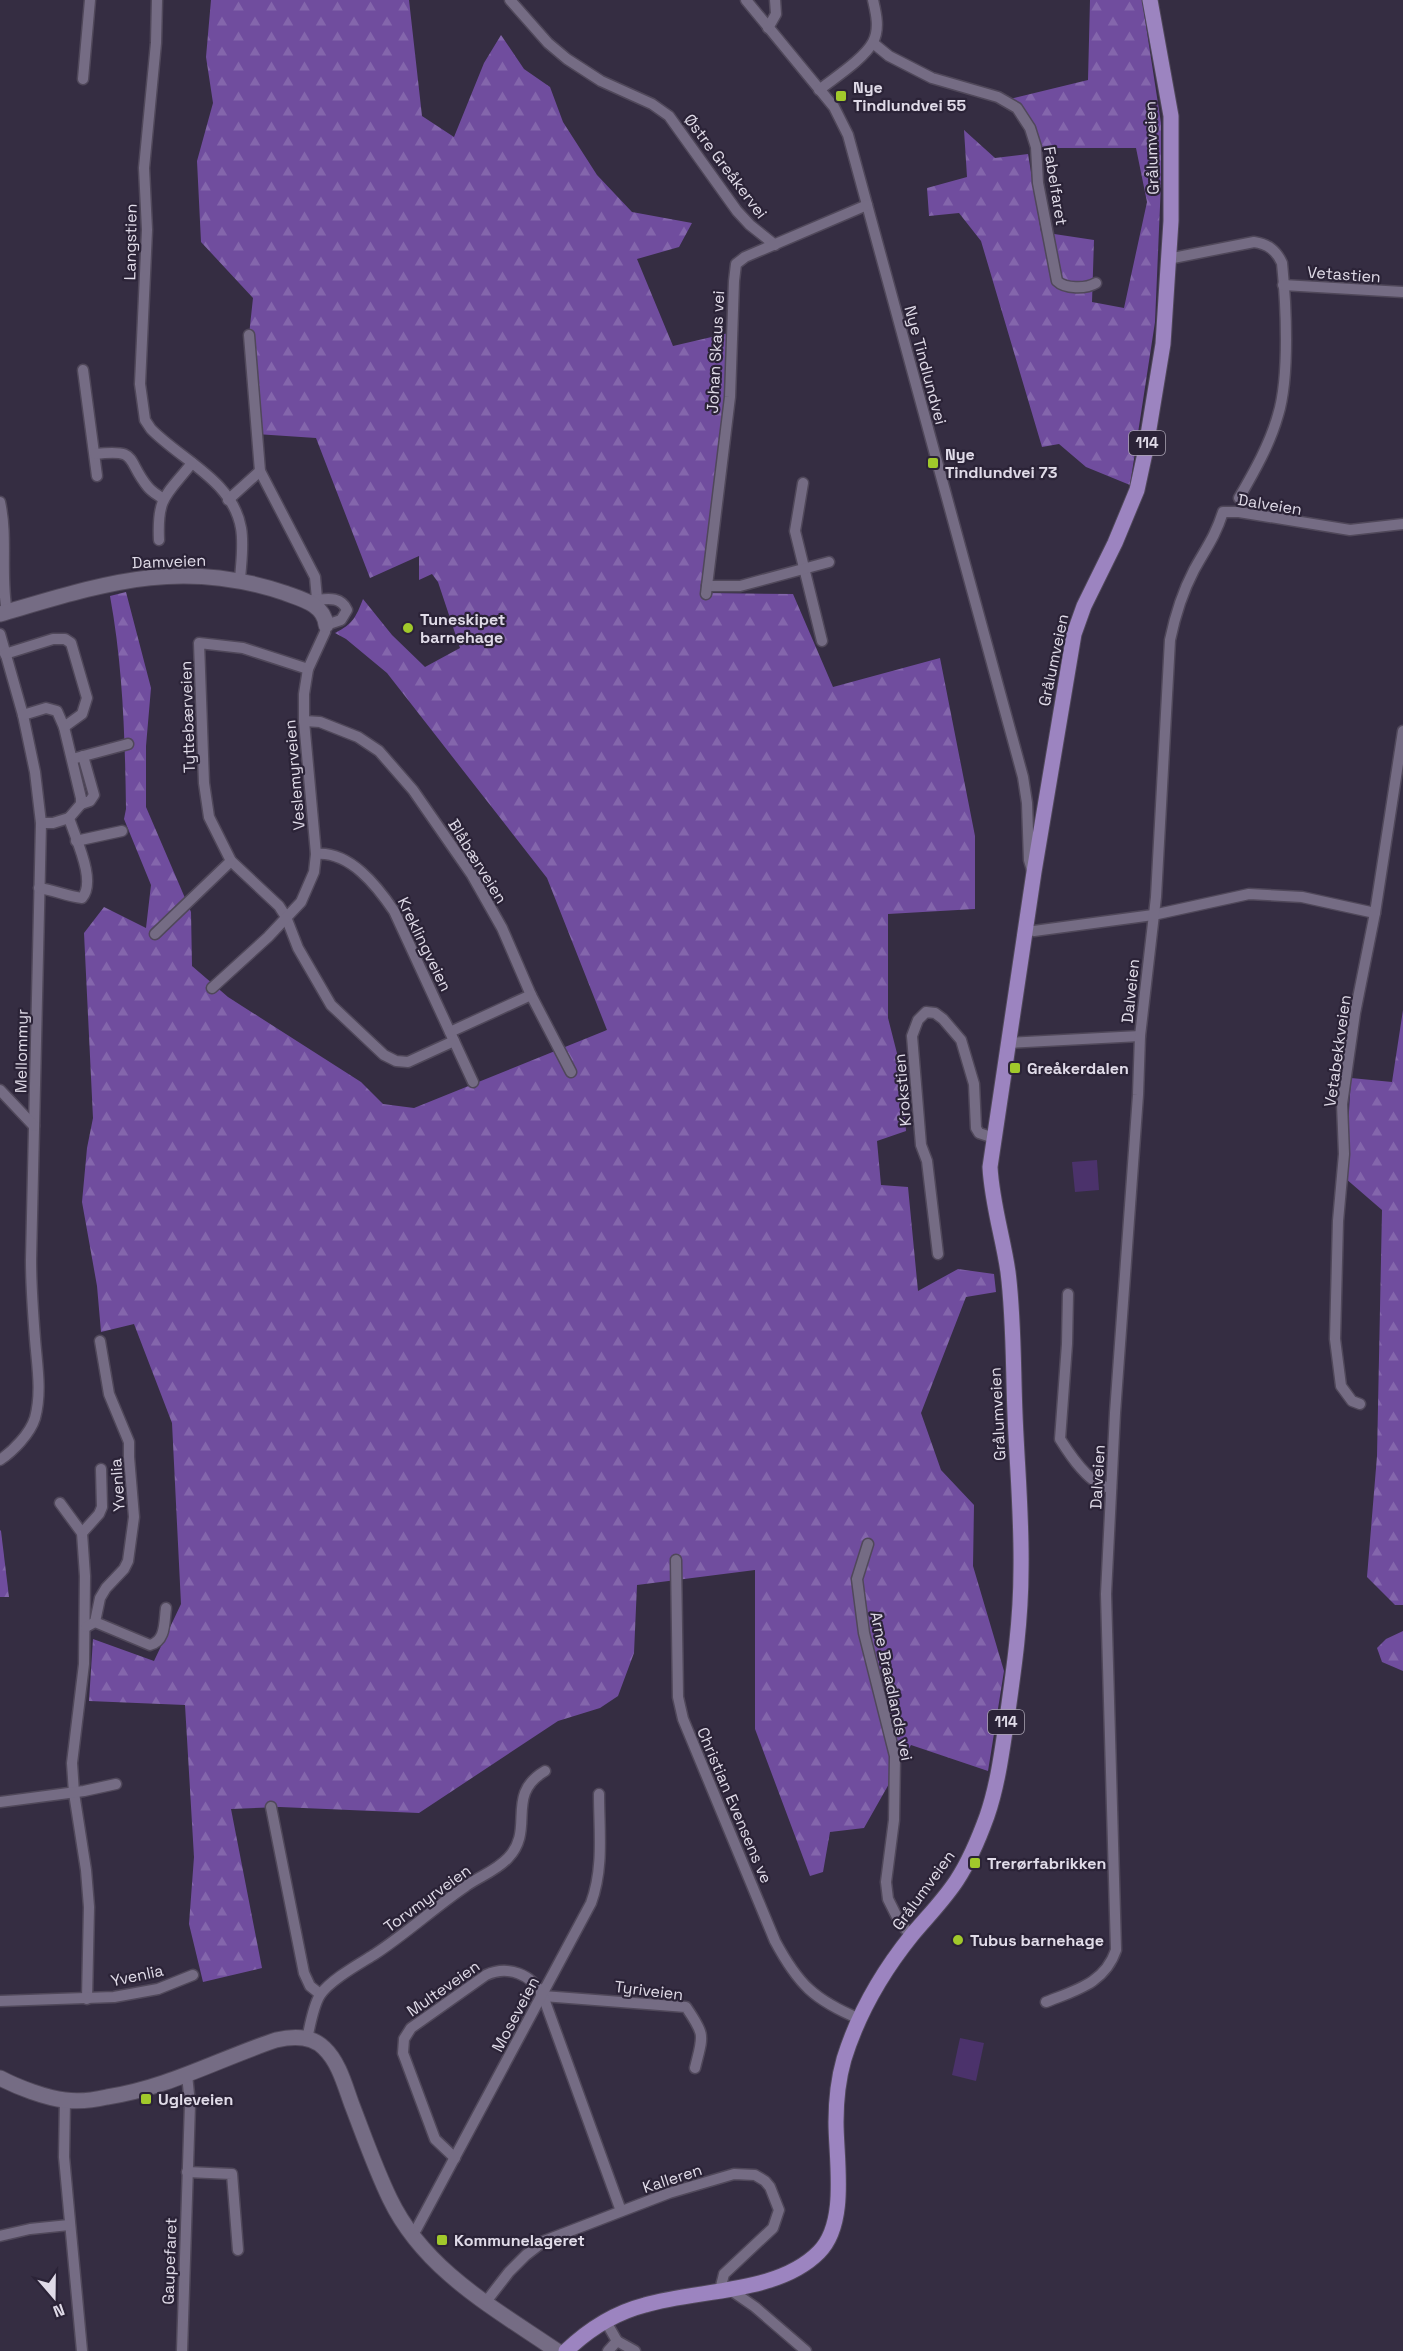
<svg xmlns="http://www.w3.org/2000/svg" width="1403" height="2351" viewBox="0 0 1403 2351" font-family="'Space Grotesk',sans-serif">
  <style>
    .green { fill: #4b326b }
    .forest { fill: url(#forest-firs) }
    .lines { fill: none; stroke-linecap: round; stroke-linejoin: round }
    .street-casing { stroke: #50485a; stroke-width: 13 }
    .secondary-casing { stroke: #50485a; stroke-width: 17 }
    .primary-casing { stroke: #50485a; stroke-width: 17 }
    .street { stroke: #756c84; stroke-width: 10 }
    .secondary { stroke: #756c84; stroke-width: 15 }
    .primary { stroke: #9c84c0; stroke-width: 15 }
    .poi-dot { fill: #a1c92b; stroke: #2b2337; stroke-width: 2 }
    .labels { text-anchor: middle; stroke-width: 4.5; stroke-linejoin: round; paint-order: stroke }
    .shield { fill: #2b2337; stroke: #aaa4b3; stroke-width: 1.5 }
    .shield-label { font-size: 15px; font-weight: bold; fill: #e0dbe8 }
    .poi-label { font-size: 16px; font-weight: bold; fill: #e0dbe8; stroke: #2b2337; text-anchor: start }
    .street-label { font-size: 16px; fill: #e0dbe8; stroke: #2b2337 }
  </style>
  <defs>
    <pattern id="forest-firs" width="22" height="20" patternUnits="userSpaceOnUse" patternTransform="scale(1.5)"><rect width="22" height="20" fill="#704d9e"/><path d="M5 1l3.5 6h-7zM16 11l3.5 6h-7z" fill="#8466ac"/></pattern>
  </defs>
  <rect width="100%" height="100%" fill="#352d42"/>
  <!-- green -->
  <g class="green">
    <polygon points="1097,1160 1099,1190 1075,1192 1072,1162"/>
    <polygon points="960,2038 984,2043 976,2081 952,2075"/>
  </g>
  <!-- forest -->
  <g class="forest">
    <path d="M 211,0 L 409,0 L 422,116 L 454,137 L 484,63 L 501,35 L 524,69 L 550,87 L 563,122 L 597,175 L 632,212 L 692,223 L 679,247 L 637,259 L 673,346 L 733,332 L 706,593 L 793,594 L 833,687 L 940,658 L 975,836 L 975,909 L 888,914 L 888,1018 L 902,1073 L 906,1131 L 877,1141 L 881,1185 L 908,1187 L 918,1291 L 958,1269 L 994,1274 L 996,1292 L 966,1297 L 921,1413 L 941,1470 L 974,1505 L 973,1566 L 1004,1671 L 988,1771 L 911,1745 L 864,1828 L 830,1832 L 823,1872 L 810,1876 L 755,1729 L 755,1570 L 637,1585 L 634,1653 L 618,1696 L 600,1708 L 558,1721 L 419,1813 L 280,1807 L 231,1809 L 262,1968 L 203,1982 L 189,1924 L 194,1857 L 185,1705 L 89,1701 L 93,1639 L 154,1661 L 181,1604 L 172,1423 L 134,1324 L 101,1332 L 97,1286 L 82,1202 L 87,1148 L 93,1118 L 84,933 L 104,907 L 146,928 L 151,885 L 124,819 L 126,809 C 125,737 123,667 110,596 L 126,592 L 151,688 L 146,746 L 146,807 L 191,912 L 192,966 L 228,997 L 361,1082 L 383,1104 L 414,1108 L 607,1030 L 547,878 L 387,673 L 346,639 L 335,633 C 353,624 356,617 363,599 L 392,635 L 425,667 L 460,648 L 438,582 L 432,574 L 419,580 L 419,556 L 370,578 L 316,438 L 256,434 L 249,335 L 253,298 L 201,242 L 197,161 L 213,103 L 206,57 Z"/>
    <polygon points="1090,0 1142,0 1161,123 1161,183 1155,322 1130,485 1086,467 1059,444 1042,447 981,241 959,213 929,216 927,188 967,177 964,130 995,158 1028,154 1041,232 1094,240 1092,302 1124,308 1147,202 1136,148 1042,148 1030,120 1010,99 1088,80"/>
    <polygon points="1403,1010 1403,1605 1395,1605 1367,1577 1377,1456 1382,1210 1345,1178 1351,1078 1392,1082"/>
    <polygon points="0,1530 1,1531 9,1597 0,1597"/>
    <polygon points="1403,1631 1403,1671 1382,1662 1377,1648 1386,1639"/>
  </g>
  <g class="lines">
    <defs>
      <g id="street">
        <path d="M 157,0 L 156,43 L 144,168 L 147,230 L 140,384 L 145,420 L 151,429 C 181,460 233,481 241,528 C 244,545 241,563 240,580"/>
        <polyline points="510,0 548,43 567,59 601,81 652,104 669,116 737,211 750,225 775,245"/>
        <polyline points="746,0 834,107 848,135 1023,777 1027,803 1029,860 1032,870"/>
        <polyline points="768,28 776,14 775,0"/>
        <path d="M 873,43 L 889,56 L 932,78 L 998,97 L 1017,108 L 1030,128 L 1036,147 L 1038,183 L 1057,281 C 1065,289 1086,289 1096,283"/>
        <polyline points="83,79 90,0"/>
        <path d="M 819,90 C 834,78 864,59 873,42 C 880,29 876,13 873,0"/>
        <path d="M 1168,259 L 1254,242 C 1268,244 1276,250 1282,263 C 1286,303 1290,376 1278,415 C 1270,444 1254,472 1239,498"/>
        <polyline points="1283,285 1403,292"/>
        <polyline points="249,335 260,471 315,577 317,599"/>
        <polyline points="83,370 97,476"/>
        <path d="M 95,454 C 140,449 125,459 148,487 C 152,492 158,495 163,499"/>
        <polyline points="803,483 795,531 822,641"/>
        <polyline points="228,500 260,471"/>
        <path d="M 0,502 C 8,538 0,577 7,612"/>
        <path d="M 159,540 C 157,496 166,496 192,463"/>
        <polyline points="707,586 740,586 829,562"/>
        <polyline points="706,594 730,397 734,281 736,264 745,257 867,205"/>
        <path d="M 0,634 L 23,715 L 35,772 L 41,823 L 31,1260 C 31,1287 33,1313 35,1339 C 37,1365 42,1392 35,1418 C 30,1434 13,1451 0,1460"/>
        <polyline points="5,654 53,639 65,639 71,643 87,698 82,714 64,727"/>
        <polyline points="308,669 243,648 199,643 204,783 209,817 231,861 279,906 286,917 298,948 331,1005 384,1055 396,1061 408,1062 454,1041"/>
        <path d="M 23,715 L 46,708 L 57,711 L 64,727 L 81,798 L 81,804 L 69,818 C 75,838 97,881 82,898 C 66,896 54,890 39,888"/>
        <polyline points="304,721 320,722 358,737 379,751 413,790 472,875 502,928 531,995 571,1072"/>
        <polyline points="76,758 128,744"/>
        <polyline points="81,804 90,801 94,795 83,756"/>
        <polyline points="41,823 53,823 69,818"/>
        <polyline points="76,841 122,831"/>
        <path d="M 316,854 C 350,851 377,886 394,911 L 473,1082"/>
        <polyline points="1034,931 1153,915 1249,894 1302,897 1375,913"/>
        <polyline points="155,934 231,861"/>
        <path d="M 212,988 L 268,937 L 301,902 L 314,872 L 316,854 L 304,721 L 304,694 L 308,669 L 325,632 L 326,625 L 341,620 L 347,610 C 339,592 319,602 305,600"/>
        <polyline points="450,1032 531,995"/>
        <polyline points="1008,1043 1140,1036"/>
        <polyline points="0,1090 34,1126"/>
        <polyline points="938,1254 927,1161 921,1145 912,1036 918,1020 926,1012 935,1013 943,1019 961,1040 974,1084 976,1128 979,1133 994,1138"/>
        <path d="M 1068,1294 L 1067,1344 L 1060,1439 C 1070,1455 1090,1486 1111,1488"/>
        <polyline points="1360,1404 1352,1401 1341,1386 1335,1339 1338,1221 1344,1154 1342,1104 1355,1013 1375,913 1403,731"/>
        <polyline points="60,1503 82,1533 85,1576 84,1664 72,1763 74,1793 86,1870 89,1907 87,1999"/>
        <polyline points="82,1533 99,1514 102,1507 101,1469"/>
        <polyline points="868,1544 857,1579 864,1633 895,1756 894,1820 886,1882 888,1899 899,1921 911,1936"/>
        <path d="M 676,1560 L 678,1697 L 683,1719 L 775,1941 C 798,1984 814,2000 860,2019"/>
        <path d="M 95,1622 L 150,1645 C 166,1641 164,1622 166,1608"/>
        <polyline points="86,1627 95,1622 100,1598 106,1588 124,1569 128,1561 134,1517 129,1457 129,1442 109,1394 100,1341"/>
        <polyline points="0,1802 84,1791 116,1784"/>
        <polyline points="271,1807 304,1973 310,1986 320,1994"/>
        <path d="M 543,1996 L 686,2007 C 706,2036 703,2035 695,2068"/>
        <polyline points="0,2001 114,1997 158,1989 193,1975"/>
        <path d="M 1046,2002 C 1076,1990 1105,1983 1116,1950 L 1106,1594 L 1115,1413 L 1138,1095 L 1140,1036 L 1156,897 L 1170,640 C 1175,616 1182,593 1194,570 C 1206,548 1215,537 1223,512 L 1239,512 L 1350,530 L 1403,524"/>
        <path d="M 307,2039 C 310,2026 313,2006 320,1995 C 330,1980 359,1964 375,1954 C 407,1933 435,1907 466,1886 C 480,1876 496,1871 508,1858 C 536,1829 504,1795 545,1771"/>
        <polyline points="65,2100 64,2157 82,2351"/>
        <path d="M 455,2158 L 435,2139 L 403,2053 L 404,2039 L 411,2028 L 486,1975 C 508,1965 532,1974 543,1996 L 621,2211"/>
        <polyline points="187,2172 232,2174 238,2250"/>
        <path d="M 412,2235 L 417,2228 L 591,1903 C 604,1868 599,1830 599,1794"/>
        <polyline points="0,2236 30,2229 69,2225"/>
        <polyline points="729,2289 755,2307 806,2351"/>
        <polyline points="485,2303 509,2272 526,2255 544,2241 669,2193 734,2174 755,2175 765,2181 770,2187 779,2210 773,2228 724,2274 720,2290"/>
        <polyline points="605,2320 617,2341 635,2351"/>
        <polyline points="182,2351 190,2104 187,2075"/>
        <polyline points="608,2351 617,2341"/>
      </g>
      <g id="secondary">
        <path d="M 0,614 C 103,584 179,557 285,593 C 301,599 324,604 326,625"/>
        <path d="M 0,2078 C 17,2087 46,2098 65,2100 C 79,2102 94,2100 107,2097 C 167,2088 219,2059 276,2040 C 293,2036 311,2035 324,2048 C 339,2062 345,2086 352,2105 C 364,2136 375,2168 390,2199 C 424,2270 494,2308 557,2351"/>
      </g>
      <path id="primary" d="M 566,2351 C 589,2329 614,2313 645,2305 C 698,2289 778,2294 819,2252 C 848,2223 836,2160 836,2122 C 836,2101 838,2080 844,2059 C 858,2014 883,1971 912,1935 C 927,1917 944,1900 957,1880 C 970,1860 979,1838 987,1816 C 998,1784 1002,1751 1007,1718 C 1014,1669 1021,1620 1021,1570 C 1022,1518 1017,1466 1015,1414 C 1013,1367 1014,1319 1008,1272 C 1003,1237 992,1204 990,1167 L 1034,872 L 1074,634 L 1084,606 L 1115,543 L 1137,490 L 1145,453 L 1163,344 L 1171,221 L 1171,116 L 1150,0"/>
    </defs>
    <!-- street casing -->
    <use href="#street" class="street-casing"/>
    <!-- secondary casing -->
    <use href="#secondary" class="secondary-casing"/>
    <!-- primary casing -->
    <use href="#primary" class="primary-casing"/>
    <!-- street -->
    <use href="#street" class="street"/>
    <!-- secondary -->
    <use href="#secondary" class="secondary"/>
    <!-- primary -->
    <use href="#primary" class="primary"/>
  </g>
  <!-- markers -->
  <g class="poi-dot">
    <rect x="835" y="90" width="12" height="12" rx="3"/>
    <rect x="927" y="457" width="12" height="12" rx="3"/>
    <circle cx="408" cy="628" r="6"/>
    <rect x="1009" y="1062" width="12" height="12" rx="3"/>
    <rect x="969" y="1857" width="12" height="12" rx="3"/>
    <circle cx="958" cy="1940" r="6"/>
    <rect x="140" y="2093" width="12" height="12" rx="3"/>
    <rect x="436" y="2234" width="12" height="12" rx="3"/>
  </g>
  <g class="labels">
    <!-- shield labels -->
    <g class="shield">
      <rect x="1129" y="431" width="36" height="24" rx="4.5"/>
      <rect x="988" y="1710" width="36" height="24" rx="4.5"/>
    </g>
    <g class="shield-label">
      <text x="1147" y="448">114</text>
      <text x="1006" y="1727">114</text>
    </g>
    <!-- poi labels -->
    <g class="poi-label">
      <text x="853" y="93">Nye<tspan x="853" dy="18">Tindlundvei 55</tspan></text>
      <text x="945" y="460">Nye<tspan x="945" dy="18">Tindlundvei 73</tspan></text>
      <text x="420" y="625">Tuneskipet<tspan x="420" dy="18">barnehage</tspan></text>
      <text x="1027" y="1074">Greåkerdalen</text>
      <text x="987" y="1869">Trerørfabrikken</text>
      <text x="970" y="1946">Tubus barnehage</text>
      <text x="158" y="2105">Ugleveien</text>
      <text x="454" y="2246">Kommunelageret</text>
    </g>
    <!-- street labels -->
    <g class="street-label">
      <text transform="translate(1151 148) rotate(-92)" y="6">Grålumveien</text>
      <text transform="translate(726 166) rotate(53)" y="6">Østre Greåkervei</text>
      <text transform="translate(1056 186) rotate(81)" y="6">Fabelfaret</text>
      <text transform="translate(130 242) rotate(-89)" y="6">Langstien</text>
      <text transform="translate(1344 274) rotate(4)" y="6">Vetastien</text>
      <text transform="translate(715 352) rotate(-87)" y="6">Johan Skaus vei</text>
      <text transform="translate(926 365) rotate(75)" y="6">Nye Tindlundvei</text>
      <text transform="translate(1270 504) rotate(9)" y="6">Dalveien</text>
      <text transform="translate(169 561) rotate(-2)" y="6">Damveien</text>
      <text transform="translate(1053 660) rotate(-78)" y="6">Grålumveien</text>
      <text transform="translate(187 717) rotate(-92)" y="6">Tyttebærveien</text>
      <text transform="translate(294 775) rotate(-95)" y="6">Veslemyrveien</text>
      <text transform="translate(478 861) rotate(58)" y="6">Blåbærveien</text>
      <text transform="translate(425 944) rotate(64)" y="6">Kreklingveien</text>
      <text transform="translate(1130 991) rotate(-84)" y="6">Dalveien</text>
      <text transform="translate(21 1051) rotate(-89)" y="6">Mellommyr</text>
      <text transform="translate(1337 1051) rotate(-82)" y="6">Vetabekkveien</text>
      <text transform="translate(902 1090) rotate(-95)" y="6">Krokstien</text>
      <text transform="translate(997 1414) rotate(-93)" y="6">Grålumveien</text>
      <text transform="translate(1097 1477) rotate(-87)" y="6">Dalveien</text>
      <text transform="translate(117 1485) rotate(-94)" y="6">Yvenlia</text>
      <text transform="translate(892 1686) rotate(78)" y="6">Arne Braadlands vei</text>
      <text transform="translate(735 1805) rotate(67)" y="6">Christian Evensens ve</text>
      <text transform="translate(923 1890) rotate(-54)" y="6">Grålumveien</text>
      <text transform="translate(427 1898) rotate(-36)" y="6">Torvmyrveien</text>
      <text transform="translate(137 1975) rotate(-12)" y="6">Yvenlia</text>
      <text transform="translate(443 1988) rotate(-35)" y="6">Multeveien</text>
      <text transform="translate(649 1990) rotate(7)" y="6">Tyriveien</text>
      <text transform="translate(515 2014) rotate(-62)" y="6">Moseveien</text>
      <text transform="translate(672 2178) rotate(-18)" y="6">Kalleren</text>
      <text transform="translate(169 2261) rotate(-88)" y="6">Gaupefaret</text>
    </g>
  </g>
  <!-- north arrow -->
  <g transform="translate(54 2297) rotate(160)" stroke="#2b2337" stroke-width="4.5" paint-order="stroke">
  <path d="M0-4.5L10 22L0 15L-10 22Z" fill="#e0dbe8"/>
  <text y="-9" font-size="16" font-weight="bold" text-anchor="middle" fill="#e0dbe8">N</text>
  </g>
</svg>
